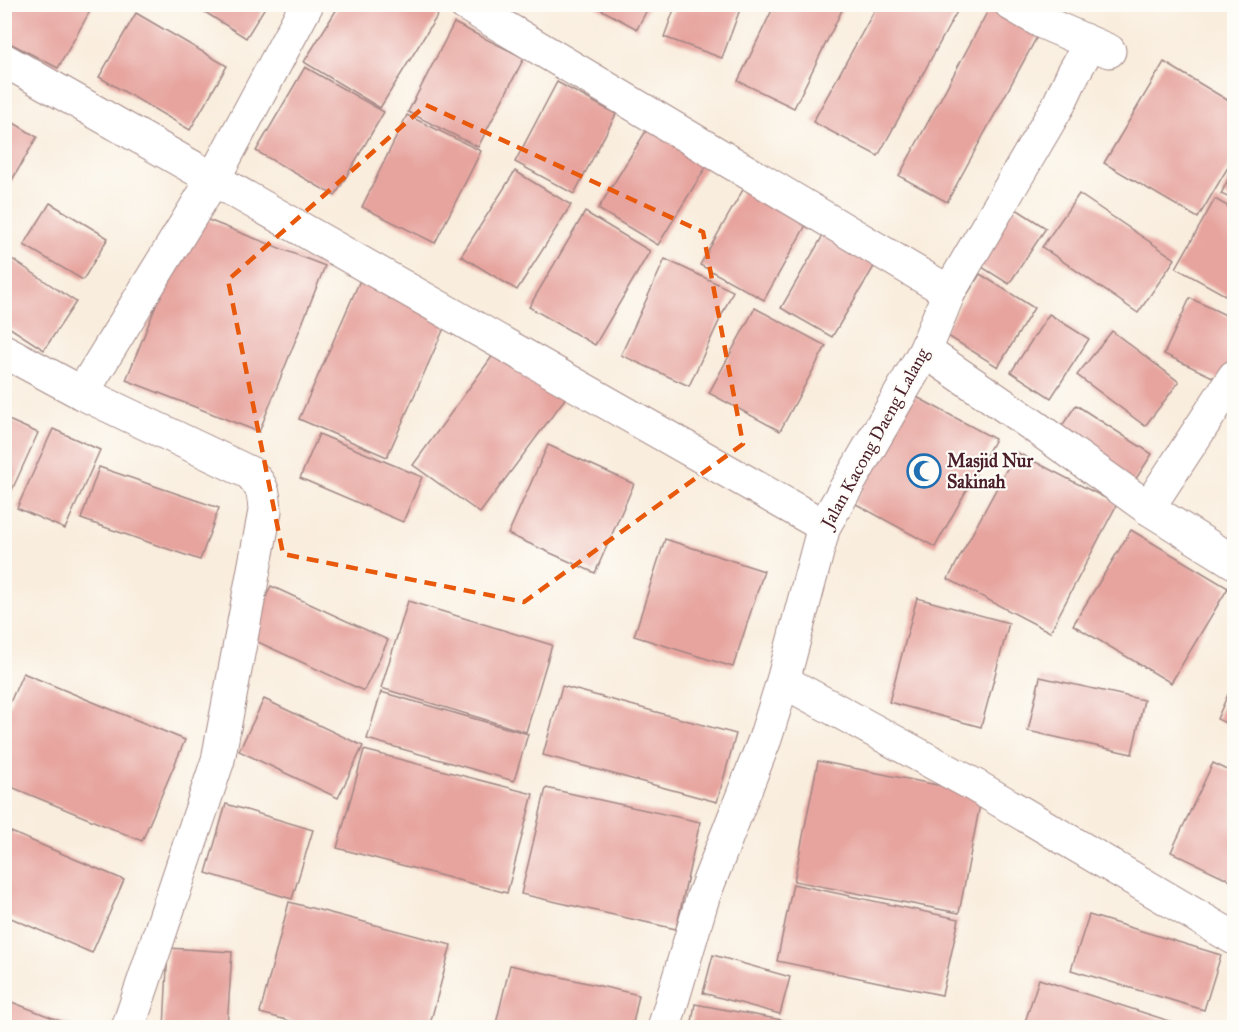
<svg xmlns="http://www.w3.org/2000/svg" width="1239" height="1032" viewBox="0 0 1239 1032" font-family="'IM FELL Great Primer',serif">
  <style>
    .building { fill: #e7a49f }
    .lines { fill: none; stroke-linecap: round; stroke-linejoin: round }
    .minor-casing { stroke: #a28684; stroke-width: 35 }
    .minor { stroke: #fff; stroke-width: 33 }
    .marked { fill: none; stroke: #e8590c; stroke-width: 4.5; stroke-dasharray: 12 8; stroke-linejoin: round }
    .labels { text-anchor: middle; stroke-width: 4.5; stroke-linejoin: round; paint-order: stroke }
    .street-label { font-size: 18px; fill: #4a1f2b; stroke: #fdfcf7 }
    .poi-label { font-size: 18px; font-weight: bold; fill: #4a1f2b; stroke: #fdfcf7; text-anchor: start }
  </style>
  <rect width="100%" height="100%" fill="#fdfcf7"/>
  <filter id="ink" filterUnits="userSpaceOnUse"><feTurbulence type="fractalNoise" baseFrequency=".0167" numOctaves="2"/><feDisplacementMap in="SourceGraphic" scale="12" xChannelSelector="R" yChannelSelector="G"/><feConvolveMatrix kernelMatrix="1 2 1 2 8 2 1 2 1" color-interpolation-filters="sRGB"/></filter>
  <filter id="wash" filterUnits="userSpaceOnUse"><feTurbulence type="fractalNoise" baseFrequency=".008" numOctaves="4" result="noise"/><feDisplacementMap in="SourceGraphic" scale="24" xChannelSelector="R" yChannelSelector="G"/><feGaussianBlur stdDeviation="1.35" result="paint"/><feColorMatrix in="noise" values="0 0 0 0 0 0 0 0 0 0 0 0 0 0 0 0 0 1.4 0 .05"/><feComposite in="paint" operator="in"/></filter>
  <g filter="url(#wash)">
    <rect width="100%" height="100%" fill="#f9eddd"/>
    <g id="blocks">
      <!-- building -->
      <g class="building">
        <polygon points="4,4 94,4 58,68 4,40"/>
        <polygon points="192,4 267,4 246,38"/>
        <polygon points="340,4 425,4 439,13 380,108 304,62"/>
        <polygon points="591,4 650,4 637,29"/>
        <polygon points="676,4 742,4 722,58 664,37"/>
        <polygon points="775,4 845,4 794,108 738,81"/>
        <polygon points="878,4 961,4 878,156 813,122"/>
        <polygon points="990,7 1039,33 947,202 899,176"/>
        <polygon points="136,13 227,66 190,130 99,77"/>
        <polygon points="454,23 524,58 478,147 408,112"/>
        <polygon points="1164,62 1234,104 1234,157 1198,218 1104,163"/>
        <polygon points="305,67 384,112 335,196 256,151"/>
        <polygon points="557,82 616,114 574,194 515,162"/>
        <polygon points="407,115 481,151 435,243 362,207"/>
        <polygon points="4,117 37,137 4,194"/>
        <polygon points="649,126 709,162 658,245 598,209"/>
        <polygon points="1234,167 1234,200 1221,194"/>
        <polygon points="515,171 571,205 517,290 461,256"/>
        <polygon points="748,181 811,216 764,300 700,265"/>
        <polygon points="1079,194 1175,259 1138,313 1042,247"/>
        <polygon points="1215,199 1234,210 1234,300 1176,268"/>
        <polygon points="50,203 108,238 83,280 24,245"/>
        <polygon points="1013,207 1046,228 1009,284 977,264"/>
        <polygon points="585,212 650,251 595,345 529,307"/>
        <polygon points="193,214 325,266 259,432 126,380"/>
        <polygon points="829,225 881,255 832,337 781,308"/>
        <polygon points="12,259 76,302 44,350 4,324 4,271"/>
        <polygon points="665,259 733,291 689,386 621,355"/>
        <polygon points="980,274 1034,308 998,367 943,333"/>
        <polygon points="361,278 449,317 387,457 299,419"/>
        <polygon points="1190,298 1234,319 1234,357 1223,382 1164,354"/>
        <polygon points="755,308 826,346 780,431 709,393"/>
        <polygon points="1049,314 1089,339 1051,398 1011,372"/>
        <polygon points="1112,331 1179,382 1145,426 1077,375"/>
        <polygon points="499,347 567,396 480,513 413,465"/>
        <polygon points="913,395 995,439 935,547 854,503"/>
        <polygon points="1076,405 1152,454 1132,485 1055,436"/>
        <polygon points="4,418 38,433 7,501 4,499"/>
        <polygon points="53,429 100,450 65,529 17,508"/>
        <polygon points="319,434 422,477 403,522 300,478"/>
        <polygon points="548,445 634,484 595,573 508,534"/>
        <polygon points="1016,452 1117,504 1050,632 948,579"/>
        <polygon points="99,467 219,508 200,560 81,519"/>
        <polygon points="1131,530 1228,588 1171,683 1073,625"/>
        <polygon points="665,539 764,571 733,667 634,636"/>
        <polygon points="271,586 388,640 364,691 247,637"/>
        <polygon points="917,598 1009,623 981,727 889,702"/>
        <polygon points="408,601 552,645 526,732 381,688"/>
        <polygon points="23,673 185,740 142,841 4,784 4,716"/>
        <polygon points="1040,677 1144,700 1132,754 1028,731"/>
        <polygon points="1234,681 1234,727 1217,719"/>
        <polygon points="562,686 736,734 717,802 543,755"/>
        <polygon points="381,692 528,734 514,781 367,739"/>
        <polygon points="264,699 363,746 338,798 239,751"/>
        <polygon points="364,750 533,794 507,893 337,848"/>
        <polygon points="818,761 982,794 959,913 794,881"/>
        <polygon points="1213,763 1234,773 1234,882 1171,852"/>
        <polygon points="546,788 700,822 676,929 521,894"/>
        <polygon points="226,804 313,830 292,899 206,873"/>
        <polygon points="4,829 124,880 92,953 4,915"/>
        <polygon points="793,884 959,919 942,995 777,961"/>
        <polygon points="289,902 451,945 429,1028 317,1028 260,1013"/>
        <polygon points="1089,915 1221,955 1204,1010 1071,970"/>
        <polygon points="168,948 232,952 227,1028 164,1028"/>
        <polygon points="713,955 790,977 780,1014 703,993"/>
        <polygon points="510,965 639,995 632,1028 495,1028"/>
        <polygon points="1039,979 1188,1027 1187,1028 1023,1028"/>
        <polygon points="4,999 76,1027 76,1028 4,1028"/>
        <polygon points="695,1004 814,1026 814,1028 691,1028"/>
      </g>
    </g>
  </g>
  <g filter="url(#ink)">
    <use href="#blocks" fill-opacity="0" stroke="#a28684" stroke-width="1.5"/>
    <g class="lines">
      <defs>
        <g id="minor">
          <polyline points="465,4 949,292"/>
          <polyline points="1011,4 1042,22 1109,51"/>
          <polyline points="4,60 824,526"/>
          <polyline points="4,351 82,393 214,178 307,4"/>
          <polyline points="925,351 1034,426 1148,508 1234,562"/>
          <path d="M 82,393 L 250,473 C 263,487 264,492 265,511 L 218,760 L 128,1028"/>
          <polyline points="1148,508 1234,377"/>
          <polyline points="783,681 974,785 1234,938"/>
          <polyline points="664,1028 703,897 765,739 783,681 824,526 925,351 949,292 1059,104 1073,74 1090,44"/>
        </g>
      </defs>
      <!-- minor casing -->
      <use href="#minor" class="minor-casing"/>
      <!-- minor -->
      <use href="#minor" class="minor"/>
    </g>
  </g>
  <!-- marked area -->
  <path class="marked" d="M 426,105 L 703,232 L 743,444 L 524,602 L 283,554 L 228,280 Z"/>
  <!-- icons -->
  <defs>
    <symbol id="mosque-ring" viewBox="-11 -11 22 22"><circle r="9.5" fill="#fdfcf7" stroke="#1f6fb2" stroke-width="1.5"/><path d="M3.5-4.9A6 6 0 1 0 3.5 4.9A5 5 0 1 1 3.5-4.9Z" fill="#1f6fb2"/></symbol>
  </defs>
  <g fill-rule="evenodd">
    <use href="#mosque-ring" x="905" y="452" width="38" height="38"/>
  </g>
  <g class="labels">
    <!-- street labels -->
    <g class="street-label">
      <text transform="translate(875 438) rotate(-61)" y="6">Jalan Kacong Daeng Lalang</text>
    </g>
    <!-- poi labels -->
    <g class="poi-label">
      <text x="947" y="467">Masjid Nur<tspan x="947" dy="21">Sakinah</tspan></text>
    </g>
  </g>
  <!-- margin -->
  <rect width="1239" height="1032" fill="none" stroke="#fdfcf7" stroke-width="24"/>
</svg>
